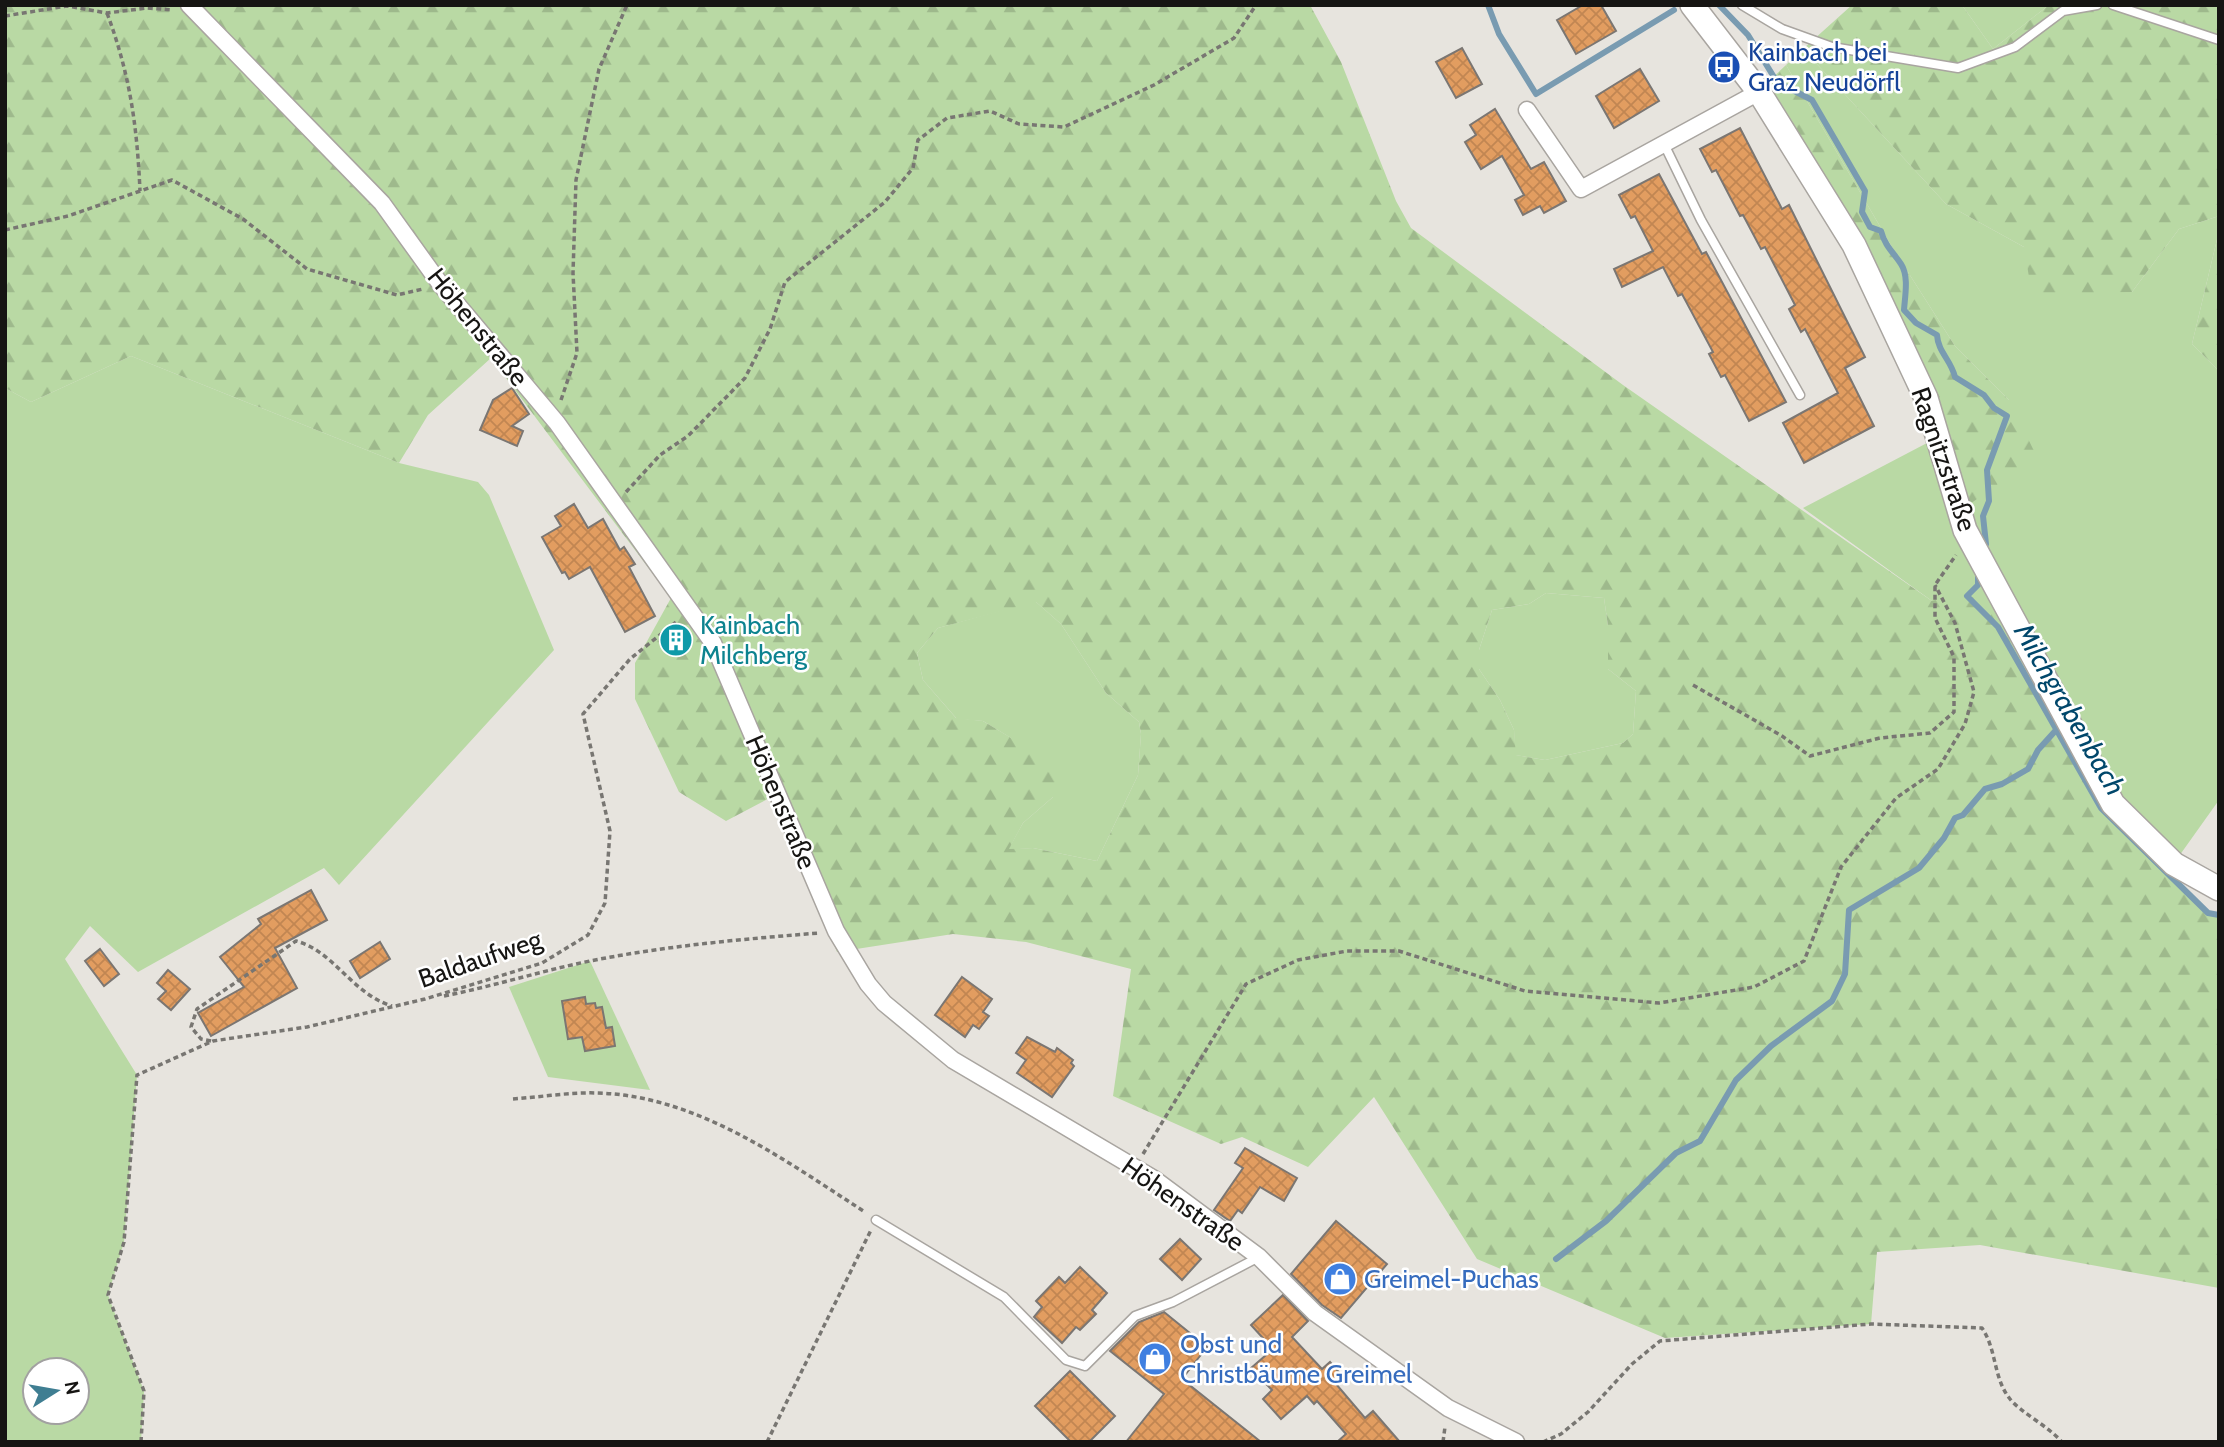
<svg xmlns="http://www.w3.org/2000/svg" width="2224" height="1447" viewBox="0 0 2224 1447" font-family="Cabin,sans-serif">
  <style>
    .green { fill: #b9d9a4; fill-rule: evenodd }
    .forest { fill: url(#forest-firs); fill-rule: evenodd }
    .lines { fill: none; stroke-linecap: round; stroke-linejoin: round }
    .stream { stroke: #799bb1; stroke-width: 6 }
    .building { fill: url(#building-cross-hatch); stroke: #7b7672; stroke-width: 2 }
    .lane-casing { stroke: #a9a5a0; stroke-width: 11 }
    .street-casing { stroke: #a9a5a0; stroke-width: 19 }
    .secondary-casing { stroke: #a9a5a0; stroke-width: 26 }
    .path { stroke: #787672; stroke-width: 3.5; stroke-dasharray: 5 3.5; stroke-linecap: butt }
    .lane { stroke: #fff; stroke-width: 8 }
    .street { stroke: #fff; stroke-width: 16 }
    .secondary { stroke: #fff; stroke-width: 23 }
    .labels { text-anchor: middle; stroke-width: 5; stroke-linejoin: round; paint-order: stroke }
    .transit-label { font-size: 26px; fill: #164399; stroke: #fff; text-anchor: start }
    .street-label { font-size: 26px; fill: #161513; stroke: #fff }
    .culture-label { font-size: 26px; fill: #0d838f; stroke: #fff; text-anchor: start }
    .shop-label { font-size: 26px; fill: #366cbe; stroke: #fff; text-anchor: start }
    .water-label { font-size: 28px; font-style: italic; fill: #00476b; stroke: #fff }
  </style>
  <defs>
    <pattern id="forest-firs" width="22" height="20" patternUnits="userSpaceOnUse" patternTransform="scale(1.75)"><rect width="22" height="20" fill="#b9d9a4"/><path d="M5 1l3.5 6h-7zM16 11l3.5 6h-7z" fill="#9eb98c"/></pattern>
    <pattern id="building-cross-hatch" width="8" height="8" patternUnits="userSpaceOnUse" patternTransform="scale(1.75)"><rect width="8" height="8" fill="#e29d60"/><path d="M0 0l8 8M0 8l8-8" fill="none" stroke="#c18652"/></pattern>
  </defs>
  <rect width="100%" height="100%" fill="#e7e4de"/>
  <!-- green -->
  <g class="green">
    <polygon points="1962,5 2049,5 1993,49"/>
    <polygon points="1803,49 1946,204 2024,247 2132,292 2179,229 2219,216 2219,231 2192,344 2219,371 2219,800 2167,873 2101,808 2057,729 1932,601 1803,508 2009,400 1955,346 1892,247 1786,65"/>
    <path d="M 131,356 L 399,463 L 478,482 L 489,495 L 554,650 L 339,885 L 324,868 L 138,972 L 90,926 L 65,959 L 137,1075 L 124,1242 L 108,1295 L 144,1391 L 141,1442 L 5,1442 L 5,388 L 31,402 ZM 35,1370 L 77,1370 L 77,1412 L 35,1412 Z"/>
    <polygon points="1546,593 1604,598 1608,626 1608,669 1636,691 1633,734 1623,743 1545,760 1515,755 1514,730 1500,700 1479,669 1479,650 1492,610 1529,604"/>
    <polygon points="1035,601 1061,624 1106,693 1139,722 1141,734 1138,775 1097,861 1033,848 1008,850 1023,823 1053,797 1011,738 983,721 957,719 923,680 917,653 938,628"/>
    <polygon points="590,961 650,1090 548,1077 509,987"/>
  </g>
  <!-- forest -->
  <g class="forest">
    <path d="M 5,5 L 1310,5 L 1341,62 L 1396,201 L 1411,228 L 1623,385 L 1932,601 L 1981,588 L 2101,808 L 2208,913 L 2219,915 L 2219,1288 L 1980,1245 L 1877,1252 L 1871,1324 L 1665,1338 L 1477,1259 L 1374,1097 L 1308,1167 L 1242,1137 L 1221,1144 L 1113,1096 L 1131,969 L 1026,942 L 953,934 L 837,952 L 777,794 L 726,821 L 679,792 L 635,699 L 635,663 L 671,598 L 491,358 L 428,415 L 399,463 L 131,356 L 31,402 L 5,388 ZM 1546,593 L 1604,598 L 1608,626 L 1608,669 L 1636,691 L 1633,734 L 1623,743 L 1545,760 L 1516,755 L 1514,730 L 1500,700 L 1479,669 L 1479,650 L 1492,610 L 1529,604 ZM 1036,602 L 1061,624 L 1106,693 L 1139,722 L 1141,734 L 1138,775 L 1097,861 L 1033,848 L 1009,849 L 1023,823 L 1053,797 L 1058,771 L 1048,760 L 983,721 L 956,718 L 923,680 L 917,653 L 938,628 Z"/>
    <polygon points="1852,5 1962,5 1993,49 2049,5 2219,5 2219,216 2179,229 2132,292 2032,295 2024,247 1946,204 1803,49"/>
    <polygon points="1786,65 1892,247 1955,346 2009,400 2037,457 1950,518 1930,442 1903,371 1836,230 1750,99"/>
    <polygon points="2219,231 2219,371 2192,344"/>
  </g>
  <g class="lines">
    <!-- stream -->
    <g class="stream">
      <polyline points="1488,5 1499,34 1536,94 1674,10"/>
      <path d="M 1719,5 L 1748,35 L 1777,82 L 1812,100 L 1865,191 L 1862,212 L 1870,227 L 1881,231 C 1885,246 1893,252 1901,264 C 1909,276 1905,296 1904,310 L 1916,323 L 1937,335 C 1938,352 1951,360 1955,377 L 1984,395 L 1994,408 L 2007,416 L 1987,470 L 1989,501 L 1983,516 L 1986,544"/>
      <polyline points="1978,575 1978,585 1967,596 1998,627 2101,808 2208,913 2219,915"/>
      <polyline points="1556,1259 1606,1221 1676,1153 1700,1141 1736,1080 1771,1046 1832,1001 1845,974 1849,910 1919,868 1944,838 1955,818 1963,815 1985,789 2002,784 2028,769 2038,750 2057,729"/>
    </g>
  </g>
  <!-- building -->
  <g class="building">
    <polygon points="1583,5 1601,5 1616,31 1576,54 1557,20"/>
    <polygon points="1462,48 1482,84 1456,98 1436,62"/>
    <polygon points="1640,69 1659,101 1614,128 1596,96"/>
    <polygon points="1495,109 1531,169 1544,162 1566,201 1544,213 1540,206 1523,215 1515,200 1524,195 1502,156 1481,169 1465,142 1476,135 1470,125"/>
    <polygon points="1740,128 1782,209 1789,205 1865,357 1845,368 1874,426 1804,463 1783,423 1838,393 1805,329 1801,332 1789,309 1795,305 1765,247 1761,249 1743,215 1740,216 1716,170 1712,172 1700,149"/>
    <polygon points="1659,174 1702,254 1706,252 1786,402 1749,421 1725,375 1721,377 1709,354 1713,352 1682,294 1678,296 1663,267 1622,287 1614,269 1653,251 1635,216 1631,218 1619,195"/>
    <polygon points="512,388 529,414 512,426 523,431 517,446 480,430 493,400"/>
    <polygon points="574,504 588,528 603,519 620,550 624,547 635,564 629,567 655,616 625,632 590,567 569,579 565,572 562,573 542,537 561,526 555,516"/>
    <polygon points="311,890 327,920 275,948 297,988 211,1036 198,1013 244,987 220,957 261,924 258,919"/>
    <polygon points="380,942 390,959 360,978 350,961"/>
    <polygon points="100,949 119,974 104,986 85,961"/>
    <polygon points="168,970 190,989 171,1010 158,999 166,991 157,983"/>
    <polygon points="962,977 992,999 983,1012 989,1016 979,1029 973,1025 965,1037 935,1015"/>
    <polygon points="585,997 586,1004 595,1003 596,1008 602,1007 606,1028 612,1027 615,1046 585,1051 582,1037 568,1039 562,1001"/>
    <polygon points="1027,1037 1055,1052 1057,1048 1073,1060 1071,1063 1074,1066 1052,1097 1017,1073 1026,1060 1016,1053"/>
    <polygon points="1245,1148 1297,1178 1284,1201 1260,1187 1242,1213 1238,1210 1230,1221 1214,1210 1243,1168 1235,1163"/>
    <polygon points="1336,1221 1387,1264 1341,1318 1322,1305 1291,1274"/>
    <polygon points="1180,1239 1201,1259 1182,1280 1160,1259"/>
    <polygon points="1080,1267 1107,1293 1092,1310 1096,1314 1080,1330 1076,1327 1062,1343 1034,1317 1042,1307 1036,1301 1059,1277 1065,1283"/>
    <polygon points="1283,1295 1308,1321 1292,1337 1322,1369 1330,1362 1343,1377 1336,1384 1365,1418 1373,1411 1400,1442 1337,1442 1346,1434 1317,1401 1314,1404 1307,1396 1281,1419 1263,1399 1272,1390 1251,1368 1273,1349 1251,1325"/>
    <polygon points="1164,1312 1207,1347 1182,1379 1261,1442 1126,1442 1164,1394 1110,1351 1139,1322"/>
    <polygon points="1070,1371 1115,1416 1089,1442 1071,1442 1035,1406"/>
  </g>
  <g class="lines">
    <defs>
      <g id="lane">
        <polyline points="1742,5 1782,29 1832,47 1958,68 2015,47 2063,11 2097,5"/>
        <polyline points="2113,5 2219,40"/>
        <polyline points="1664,144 1701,220 1800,395"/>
        <polyline points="876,1220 1004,1297 1066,1360 1085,1366 1135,1316 1173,1302 1259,1257"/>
      </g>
      <g id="street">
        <polyline points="189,5 382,203 441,285 557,423 713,643 836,931 868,984 884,1003 953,1060 1154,1179 1259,1257 1315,1313 1448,1408 1516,1442"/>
        <polyline points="1527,110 1581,189 1759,92"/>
      </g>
      <polyline id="secondary" points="1692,5 1759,92 1854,245 1926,398 1965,530 2113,804 2174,864 2219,889"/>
    </defs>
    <!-- lane casing -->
    <use href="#lane" class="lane-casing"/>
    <!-- street casing -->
    <use href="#street" class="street-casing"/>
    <!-- secondary casing -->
    <use href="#secondary" class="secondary-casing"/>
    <!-- path -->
    <g class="path">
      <path d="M 107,13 C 130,75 137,125 140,191"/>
      <polyline points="5,16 67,6 107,13 147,8 173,10"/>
      <polyline points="5,230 68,216 172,180 243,219 307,269 397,295 423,289"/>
      <polyline points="561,400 577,353 573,273 576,180 599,69 627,5"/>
      <polyline points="626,492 660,455 688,436 745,378 770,329 785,282 885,202 913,168 918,140 947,118 990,111 1019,124 1064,127 1154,85 1234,38 1256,5"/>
      <polyline points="1693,685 1782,736 1810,756 1880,738 1930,733 1954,712 1954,657 1935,618 1935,585 1956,555"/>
      <path d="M 444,996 C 494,986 541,971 590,961 C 665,946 743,939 819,933"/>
      <path d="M 211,1041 L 201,1039 L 191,1027 L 197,1009 L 296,941 C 334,951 352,994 392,1006"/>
      <path d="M 513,1099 C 541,1097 570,1092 598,1093 C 698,1096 784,1160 865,1212"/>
      <polyline points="1143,1154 1246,984 1298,960 1347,951 1399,951 1525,991 1659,1003 1754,987 1804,961 1841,867 1896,798 1938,769 1965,724 1974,692 1955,623 1935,585"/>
      <polyline points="141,1442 144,1391 108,1295 124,1242 137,1075 213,1041 307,1027 425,999 542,963 588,935 605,903 610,831 583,714 630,659 676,622"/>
      <polyline points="767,1442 871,1230"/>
      <polyline points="1443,1442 1445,1427"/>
      <path d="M 1543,1442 L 1561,1434 L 1588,1412 L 1632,1364 L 1660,1341 L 1871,1324 L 1982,1328 C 1997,1350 1993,1378 2010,1399 C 2020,1412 2048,1426 2062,1442"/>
    </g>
    <!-- lane -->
    <use href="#lane" class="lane"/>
    <!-- street -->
    <use href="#street" class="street"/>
    <!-- secondary -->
    <use href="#secondary" class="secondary"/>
  </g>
  <!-- icons -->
  <defs>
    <symbol id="bus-disc" viewBox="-11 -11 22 22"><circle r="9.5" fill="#1a4fb4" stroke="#fff"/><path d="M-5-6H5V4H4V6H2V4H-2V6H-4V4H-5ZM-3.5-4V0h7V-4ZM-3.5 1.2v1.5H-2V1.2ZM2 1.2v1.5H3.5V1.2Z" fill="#fff"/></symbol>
    <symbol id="building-disc" viewBox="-11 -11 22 22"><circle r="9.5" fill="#0f9aa8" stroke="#fff"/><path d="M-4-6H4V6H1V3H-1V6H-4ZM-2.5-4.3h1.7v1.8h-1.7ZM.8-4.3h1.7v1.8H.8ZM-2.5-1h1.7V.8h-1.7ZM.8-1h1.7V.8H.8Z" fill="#fff"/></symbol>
    <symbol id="shop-disc" viewBox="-11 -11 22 22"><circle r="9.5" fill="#3f7fe0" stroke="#fff"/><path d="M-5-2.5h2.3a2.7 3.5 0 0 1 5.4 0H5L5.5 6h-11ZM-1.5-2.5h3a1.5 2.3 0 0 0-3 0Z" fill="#fff"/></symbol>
  </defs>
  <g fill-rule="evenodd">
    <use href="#bus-disc" x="1705" y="48" width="38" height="38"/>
    <use href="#building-disc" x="657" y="621" width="38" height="38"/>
    <use href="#shop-disc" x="1321" y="1260" width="38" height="38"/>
    <use href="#shop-disc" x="1136" y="1340" width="38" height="38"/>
  </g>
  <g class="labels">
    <!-- transit labels -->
    <g class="transit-label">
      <text x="1748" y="61">Kainbach bei<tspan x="1748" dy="30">Graz Neudörfl</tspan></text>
    </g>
    <!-- street labels -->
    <g class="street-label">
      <text transform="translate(478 327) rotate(51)" y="9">Höhenstraße</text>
      <text transform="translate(1944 459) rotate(71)" y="9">Ragnitzstraße</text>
      <text transform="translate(781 802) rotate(67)" y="9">Höhenstraße</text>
      <text transform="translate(480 959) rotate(-19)" y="9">Baldaufweg</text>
      <text transform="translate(1183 1204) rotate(35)" y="9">Höhenstraße</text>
    </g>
    <!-- culture labels -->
    <g class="culture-label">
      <text x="700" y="634">Kainbach<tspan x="700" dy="30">Milchberg</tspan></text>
    </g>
    <!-- shop labels -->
    <g class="shop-label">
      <text x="1364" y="1288">Greimel-Puchas</text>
      <text x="1180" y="1353">Obst und<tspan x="1180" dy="30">Christbäume Greimel</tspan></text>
    </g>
    <!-- water labels -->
    <g class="water-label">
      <text transform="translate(2070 709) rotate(60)" y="10">Milchgrabenbach</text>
    </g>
  </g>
  <!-- border -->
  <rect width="2224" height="1447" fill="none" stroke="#161513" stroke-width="14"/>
  <!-- north arrow -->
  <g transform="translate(56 1391) rotate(79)"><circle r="33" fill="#ffffff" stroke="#a2a1a1" stroke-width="2"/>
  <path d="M0-5L12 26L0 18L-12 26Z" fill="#3f7e92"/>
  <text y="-10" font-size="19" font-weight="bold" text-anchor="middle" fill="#161513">N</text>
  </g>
</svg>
